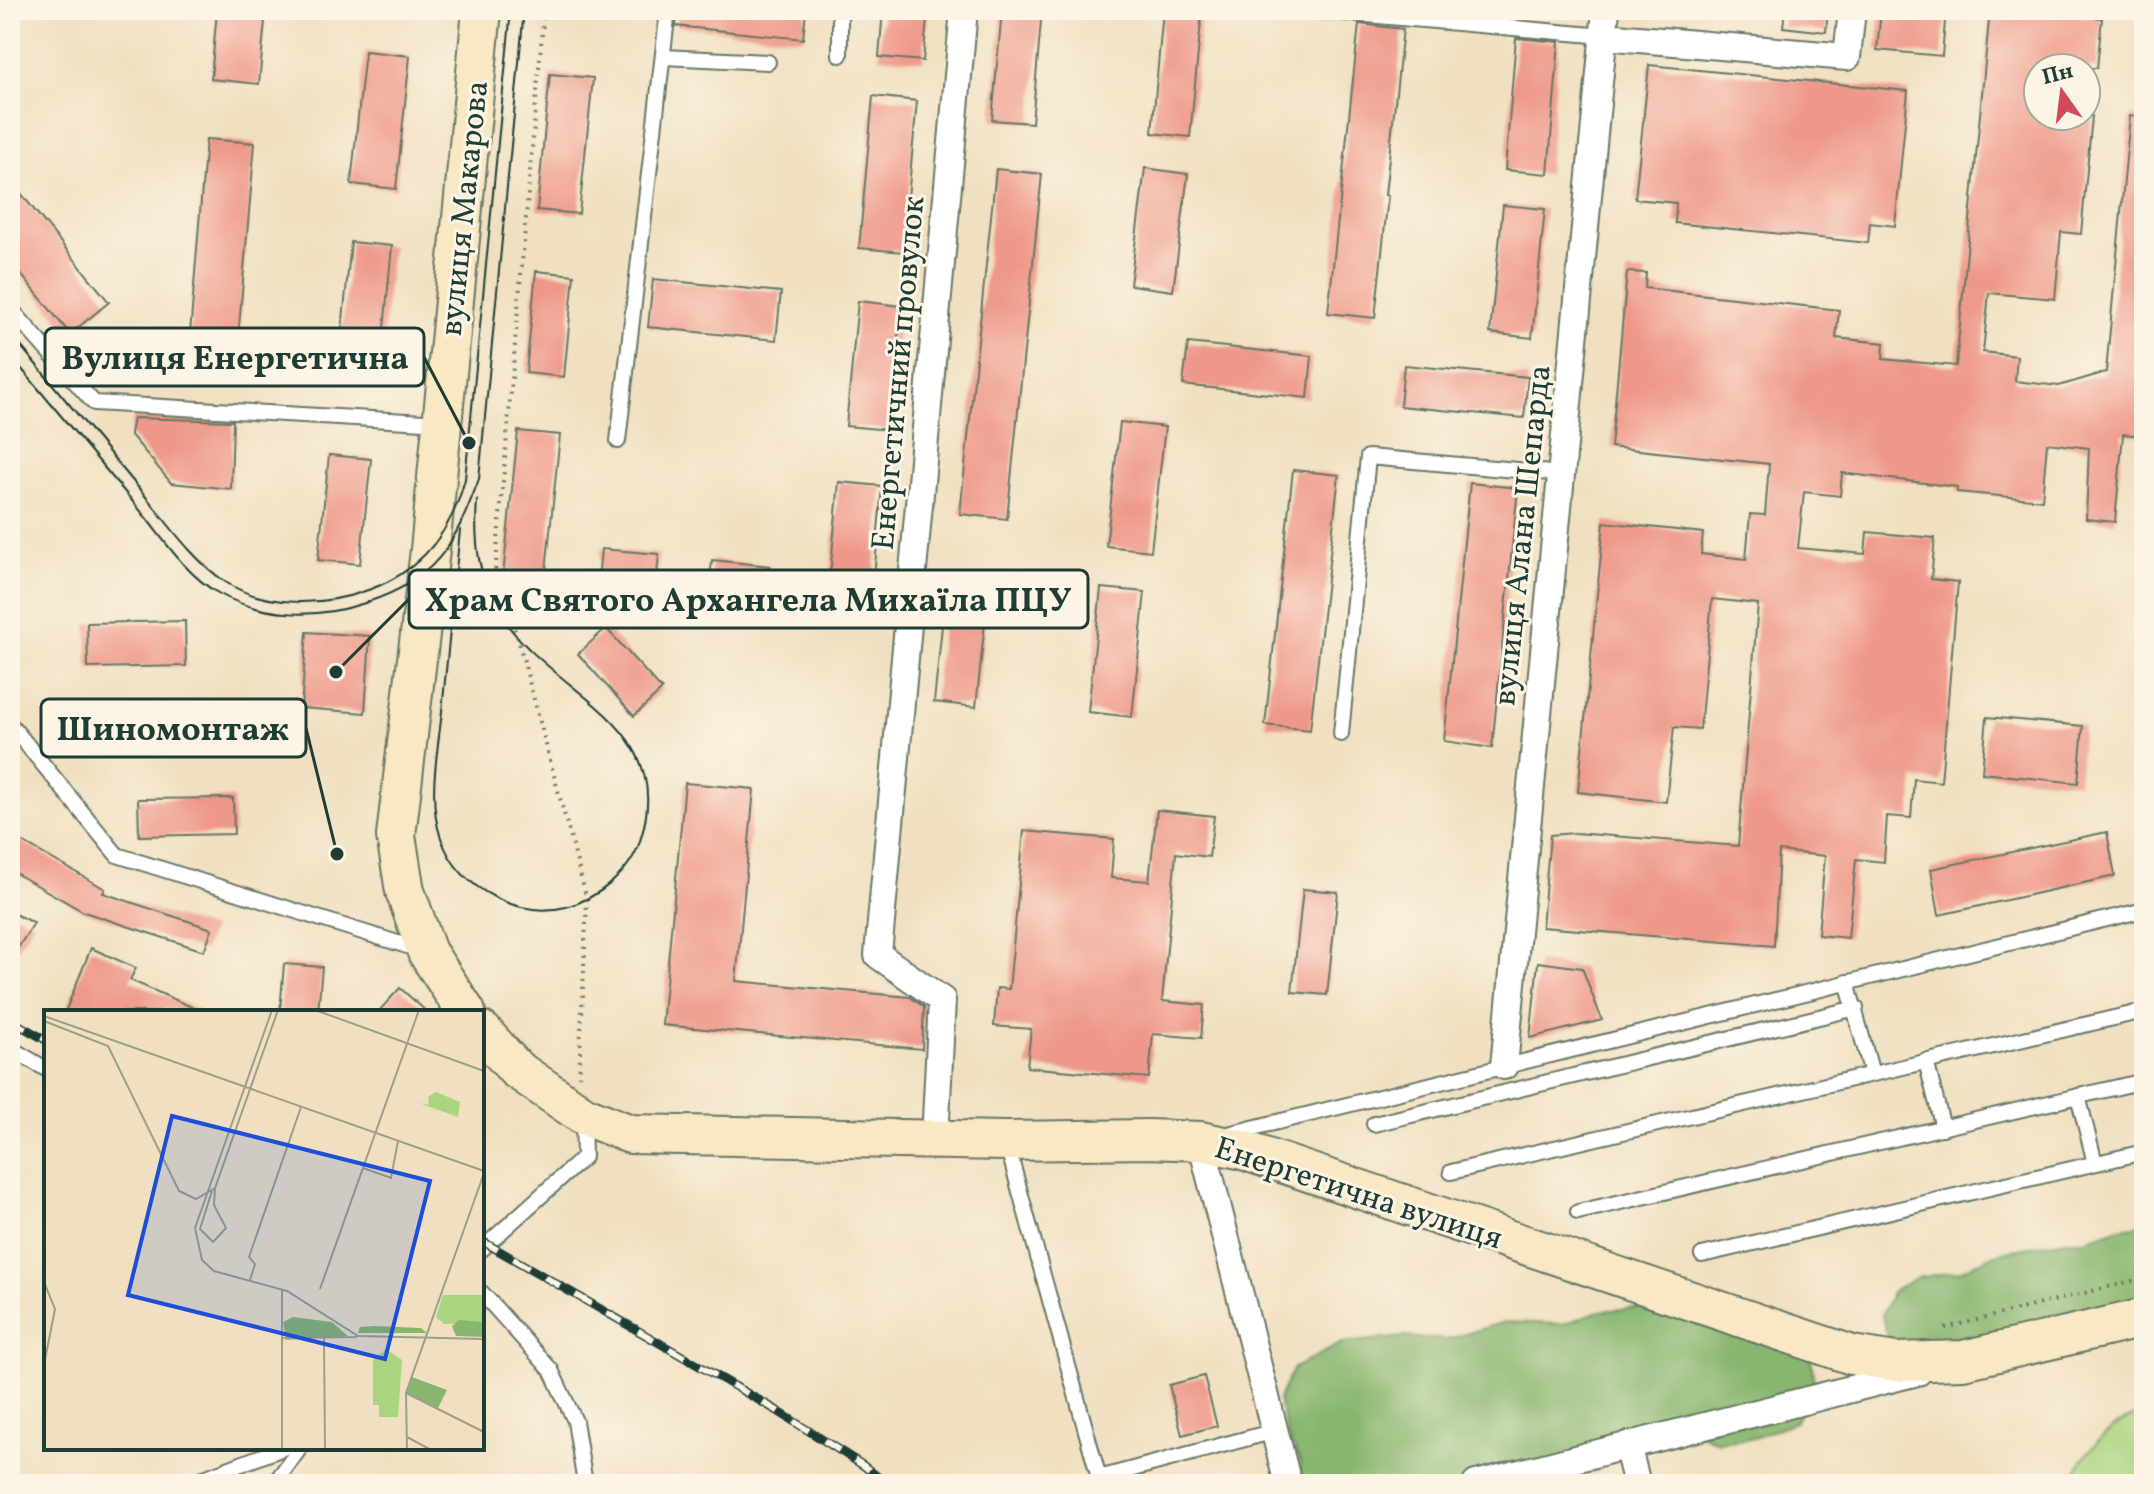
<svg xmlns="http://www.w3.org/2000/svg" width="2154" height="1494" viewBox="0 0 2154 1494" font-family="Vollkorn,serif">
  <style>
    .green { fill: #abd47f; stroke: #65885a; stroke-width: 2 }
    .forest { fill: #88b66e; stroke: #547a51; stroke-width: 2 }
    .building { fill: #ee9889 }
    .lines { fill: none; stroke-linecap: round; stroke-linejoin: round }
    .lane-casing { stroke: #687665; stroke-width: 18 }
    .street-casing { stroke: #687665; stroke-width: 30 }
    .secondary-casing { stroke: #687665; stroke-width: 42 }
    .path { stroke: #687665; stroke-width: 4; stroke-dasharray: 2 6; stroke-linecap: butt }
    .lane { stroke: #fff; stroke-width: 14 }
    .street { stroke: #fff; stroke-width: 26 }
    .secondary { stroke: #f8e8c3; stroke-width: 38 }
    .tram { stroke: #1f3d34; stroke-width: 2 }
    .rail-casing { stroke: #1f3d34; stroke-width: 9 }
    .rail { stroke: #fcf5e5; stroke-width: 6; stroke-dasharray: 18; stroke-linecap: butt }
    .labels { text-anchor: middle; stroke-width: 6; stroke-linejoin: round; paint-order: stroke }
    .street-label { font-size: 32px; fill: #1f3d34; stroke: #fcf5e5 }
    .inset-road { fill: none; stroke: #9c9f89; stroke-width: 2 }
    .view { fill: #1d4ed8; fill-opacity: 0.15; stroke: #1d4ed8; stroke-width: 4 }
    .inset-edge { fill: none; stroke: #1f3d34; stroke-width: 4 }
    .leader { fill: none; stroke: #1f3d34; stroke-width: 3 }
    .callout-dot { fill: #1f3d34; stroke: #fcf5e5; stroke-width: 3 }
    .callout { fill: #fcf5e5; stroke: #1f3d34; stroke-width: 3 }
    .callout-label { font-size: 34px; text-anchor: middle; font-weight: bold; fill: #1f3d34 }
  </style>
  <rect width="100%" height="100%" fill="#fcf5e5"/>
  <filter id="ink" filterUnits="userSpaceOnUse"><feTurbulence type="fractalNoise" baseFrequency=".0125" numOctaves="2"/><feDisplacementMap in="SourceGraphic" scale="16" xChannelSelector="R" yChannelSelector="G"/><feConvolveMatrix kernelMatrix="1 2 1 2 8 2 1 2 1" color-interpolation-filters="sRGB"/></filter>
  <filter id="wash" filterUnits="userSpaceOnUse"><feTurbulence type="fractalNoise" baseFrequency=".006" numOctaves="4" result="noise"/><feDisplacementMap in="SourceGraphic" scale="32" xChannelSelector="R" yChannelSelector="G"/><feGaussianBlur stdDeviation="1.8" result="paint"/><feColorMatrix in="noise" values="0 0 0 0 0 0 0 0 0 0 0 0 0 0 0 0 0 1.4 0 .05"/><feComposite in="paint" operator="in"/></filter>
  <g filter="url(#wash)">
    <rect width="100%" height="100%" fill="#f0e0c1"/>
    <!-- green -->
    <path class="green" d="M 2144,1413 L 2144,1484 L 2069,1484 C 2082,1454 2111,1421 2144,1413 Z"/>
    <!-- forest -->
    <g class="forest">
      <polygon points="2144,1225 2144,1323 2013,1364 1888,1342 1882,1315 1892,1292 1916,1278 1959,1271 1998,1253 2066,1240 2085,1240 2120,1228"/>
      <polygon points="1660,1306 1811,1358 1814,1384 1796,1421 1754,1438 1717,1442 1679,1423 1646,1420 1621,1433 1600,1469 1561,1481 1519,1484 1301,1484 1300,1461 1287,1434 1278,1399 1294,1368 1342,1343 1404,1337 1446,1340 1504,1322 1563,1324 1599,1311"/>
    </g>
    <g id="blocks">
      <!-- building -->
      <g class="building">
        <polygon points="217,10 266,10 259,84 211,79"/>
        <polygon points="678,10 806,10 803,39 676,26"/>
        <polygon points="883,10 928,10 923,61 879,57"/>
        <polygon points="1002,10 1042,10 1032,123 992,120"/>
        <polygon points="1163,10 1202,10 1190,137 1152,133"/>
        <polygon points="1785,10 1828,10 1826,32 1783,27"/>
        <polygon points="1881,10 1946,10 1942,56 1877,50"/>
        <polygon points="1990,10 2079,10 2079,16 2102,18 2097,68 2038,68 2038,116 2092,116 2081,234 2061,232 2055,299 1989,293 1983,352 2017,356 2015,381 2059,386 2106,372 2130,116 2144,117 2142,364 2144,364 2144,436 2123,434 2115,522 2086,519 2089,448 2047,443 2042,500 1957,492 1957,487 1842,473 1840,496 1804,492 1798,548 1865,554 1867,532 1935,538 1931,579 1958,582 1941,782 1914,779 1911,818 1887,816 1884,862 1856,859 1848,938 1818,935 1825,856 1779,851 1774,946 1542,927 1550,835 1575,833 1738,846 1758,604 1712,599 1700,729 1674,727 1666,802 1578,792 1604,522 1703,533 1701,554 1746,559 1750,514 1765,515 1769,464 1611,447 1627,272 1646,273 1645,288 1839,310 1836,338 1884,343 1883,359 1956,366"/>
        <polygon points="1359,24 1403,29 1385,195 1388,196 1375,318 1328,313"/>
        <polygon points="1516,38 1559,42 1548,174 1505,170"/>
        <polygon points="365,51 410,56 396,189 351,184"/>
        <polygon points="1649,65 1908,91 1895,226 1870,223 1868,243 1675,223 1676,203 1635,199"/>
        <polygon points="550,74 593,78 579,214 537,210"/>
        <polygon points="873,96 917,101 903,252 859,248"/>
        <polygon points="206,139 255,143 237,350 189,346"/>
        <polygon points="1145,168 1188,174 1173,291 1130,285"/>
        <polygon points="996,169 1042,174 1007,519 960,514"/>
        <polygon points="10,180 109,302 70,334 10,261"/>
        <polygon points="1503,205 1545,209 1532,338 1490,333"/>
        <polygon points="351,242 392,246 379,382 337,378"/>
        <polygon points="536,271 574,275 564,377 526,373"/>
        <polygon points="653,279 781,292 776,340 648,327"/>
        <polygon points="858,301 901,306 889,430 846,426"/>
        <polygon points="1188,343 1312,356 1308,398 1183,385"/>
        <polygon points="1404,365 1528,377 1524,418 1400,406"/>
        <polygon points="133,418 233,421 231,489 171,483 130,434"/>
        <polygon points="1120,422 1165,427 1151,551 1106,546"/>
        <polygon points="518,431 560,435 545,580 503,576"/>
        <polygon points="329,455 371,459 360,564 318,560"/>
        <polygon points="1293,470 1339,475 1310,730 1265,725"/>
        <polygon points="839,482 882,486 871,611 827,606"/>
        <polygon points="1470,483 1518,488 1492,748 1444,741"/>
        <polygon points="601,549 659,554 654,606 596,601"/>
        <polygon points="712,560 770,566 765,618 707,612"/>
        <polygon points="947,579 989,584 976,707 934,702"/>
        <polygon points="1101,588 1145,592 1132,717 1088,712"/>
        <polygon points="185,621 186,666 88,668 87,623"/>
        <polygon points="606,628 662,690 634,716 578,654"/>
        <polygon points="307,632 370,636 365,713 301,708"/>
        <polygon points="1987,717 2083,726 2078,783 1982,773"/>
        <polygon points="685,783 754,789 736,981 910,997 924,1007 922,1049 662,1025"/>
        <polygon points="233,798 234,834 139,836 138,799"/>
        <polygon points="1157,810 1214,816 1209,857 1176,853 1162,1001 1204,1005 1201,1038 1153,1034 1149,1078 1027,1067 1031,1029 994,1026 997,988 1009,989 1024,831 1114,839 1111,878 1149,881"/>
        <polygon points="2107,832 2115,876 1939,915 1931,869"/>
        <polygon points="10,835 105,889 103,893 212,929 204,951 84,912 10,870"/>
        <polygon points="1303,889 1338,892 1327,995 1292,992"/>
        <polygon points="10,912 34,923 10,960"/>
        <polygon points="91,948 136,968 130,980 203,1012 65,1012"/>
        <polygon points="1538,962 1582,968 1602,1020 1530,1038"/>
        <polygon points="284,964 322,967 318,1012 280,1012"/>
        <polygon points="400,988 427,1012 378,1012"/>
        <polygon points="1204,1376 1217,1426 1182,1435 1169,1385"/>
      </g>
    </g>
  </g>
  <g filter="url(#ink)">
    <use href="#blocks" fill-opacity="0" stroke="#687665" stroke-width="2"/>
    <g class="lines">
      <defs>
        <g id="lane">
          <polyline points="840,10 840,55"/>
          <polyline points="1311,10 1604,36"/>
          <polyline points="663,57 768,62"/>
          <polyline points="10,308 94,403 442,423"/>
          <polyline points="618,441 668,10"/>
          <polyline points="10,724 117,855 420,950"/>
          <polyline points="1341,734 1368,457 1562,474"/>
          <polyline points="1847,982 1872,1074"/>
          <polyline points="10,1048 46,1069"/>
          <polyline points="1926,1061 1943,1128"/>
          <polyline points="2078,1096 2095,1163"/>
          <polyline points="1374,1124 1856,1008"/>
          <polyline points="1224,1135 2144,910"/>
          <polyline points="1006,1141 1099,1478 1275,1431"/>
          <polyline points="1451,1172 2144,1011"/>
          <polyline points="1578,1212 2144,1081"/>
          <polyline points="482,1249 584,1157 583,1119"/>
          <polyline points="1702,1255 2144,1152"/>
          <polyline points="482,1293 551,1370 575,1421 585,1484"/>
          <polyline points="188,1484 283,1448"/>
          <polyline points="274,1484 300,1448"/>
        </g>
        <g id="street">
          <polyline points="1604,36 1847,57 1852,10"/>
          <polyline points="1504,1066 1606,10"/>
          <polyline points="935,1140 942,1000 878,955 964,10"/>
          <polyline points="1201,1141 1288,1484"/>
          <polyline points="1627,1445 1637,1484"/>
          <polyline points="1476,1484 1918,1372"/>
        </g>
        <g id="secondary">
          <polyline points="466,1012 427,952 405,891 396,836 430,550 482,10"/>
          <polyline points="482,1031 516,1069 583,1115 630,1134 1006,1141 1149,1139 1201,1141 1243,1150 1852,1355 1896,1362 1963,1360 2144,1318"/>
        </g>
      </defs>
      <!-- lane casing -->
      <use href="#lane" class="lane-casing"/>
      <!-- street casing -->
      <use href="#street" class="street-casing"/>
      <!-- secondary casing -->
      <use href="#secondary" class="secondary-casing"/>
      <!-- path -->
      <g class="path">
        <polyline points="544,10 495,574 518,639 587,900 579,1076"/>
        <polyline points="1945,1328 2144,1278"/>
      </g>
      <!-- lane -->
      <use href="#lane" class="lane"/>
      <!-- street -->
      <use href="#street" class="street"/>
      <!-- secondary -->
      <use href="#secondary" class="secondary"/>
      <!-- tram -->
      <g class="tram">
        <path d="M 10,333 C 54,386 98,439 142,492 C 167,522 192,559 224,581 C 265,609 327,606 371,589 C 422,570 452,530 465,479 L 511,10"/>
        <path d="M 10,355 C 53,406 96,458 139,509 C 162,537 186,575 218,593 C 263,618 317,619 365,603 C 437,579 454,546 479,479 L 524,10"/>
        <path d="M 460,530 C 454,591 448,651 442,711 C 438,751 427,799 441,838 C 451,867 469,884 496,898 C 519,909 542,913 566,907 C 598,898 630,873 640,841 C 679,723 554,696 501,616 C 478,581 474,541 477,500"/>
      </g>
      <defs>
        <g id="rail">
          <polyline points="10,1020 46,1040"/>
          <polyline points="482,1241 776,1410 864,1466 887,1484"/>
        </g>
      </defs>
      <!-- rail casing -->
      <use href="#rail" class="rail-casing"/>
      <!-- rail -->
      <use href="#rail" class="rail"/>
    </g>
  </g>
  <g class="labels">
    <!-- street labels -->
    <g class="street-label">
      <text transform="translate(463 208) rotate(-84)" y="11">вулиця Макарова</text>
      <text transform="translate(897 373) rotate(-85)" y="11">Енергетичний провулок</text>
      <text transform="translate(1521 535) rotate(-84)" y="11">вулиця Алана Шепарда</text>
      <text transform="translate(1359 1192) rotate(18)" y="11">Енергетична вулиця</text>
    </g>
  </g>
  <!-- overview -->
  <g transform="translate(44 1010)">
    <rect width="440" height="440" fill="#f0e0c1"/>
    <path d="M 392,82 L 416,92 L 414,107 L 375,93 L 385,95 L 384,87 ZM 399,285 L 440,285 L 440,313 L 400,314 L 392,307 ZM 342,339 L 358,350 L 354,407 L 335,407 L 335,395 L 329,395 L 329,350 Z" fill="#abd47f"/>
    <path d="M 249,307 L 288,312 L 304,326 L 242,330 L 239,312 ZM 415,310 L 438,312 L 440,327 L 412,326 L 408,316 ZM 330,316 L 377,318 L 383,323 L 314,323 L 316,317 ZM 368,367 L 403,380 L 394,398 L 362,383 Z" fill="#88b66e"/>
    <path class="inset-road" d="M 228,0 L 151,218 L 158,250 L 170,261 L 243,281 L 314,326 L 440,329M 271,0 L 440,61M 0,6 L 440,161M 0,11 L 64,36 L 135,181 L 152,189 L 171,178 L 234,0M 319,158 L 347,168 L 354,131M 168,181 L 156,219 L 169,232 L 182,218 L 170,195 L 171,178M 206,270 L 211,254 L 205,247 L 257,97M 0,272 L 11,299 L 0,355M 276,279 L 375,0M 238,328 L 313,327M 280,328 L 281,440M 362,383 L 440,422M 363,427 L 387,440M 238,440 L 238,279M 363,440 L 362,383 L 440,163"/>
    <path class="view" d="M 128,106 L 386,171 L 341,349 L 84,285 Z"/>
    <rect width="440" height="440" class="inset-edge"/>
  </g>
  <!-- callouts -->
  <path class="leader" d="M469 443L424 357M336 672L409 599M337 854L306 728"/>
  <g class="callout-dot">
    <circle cx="469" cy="443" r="8"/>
    <circle cx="336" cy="672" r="8"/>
    <circle cx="337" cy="854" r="8"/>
  </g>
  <g class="callout">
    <rect x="45" y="328" width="379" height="58" rx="8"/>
    <rect x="409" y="570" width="679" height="58" rx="8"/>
    <rect x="41" y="699" width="265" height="58" rx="8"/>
  </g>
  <g class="callout-label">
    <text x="235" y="369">Вулиця Енергетична</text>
    <text x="748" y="611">Храм Святого Архангела Михаїла ПЦУ</text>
    <text x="173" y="740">Шиномонтаж</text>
  </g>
  <!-- margin -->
  <rect width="2154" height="1494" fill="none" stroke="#fcf5e5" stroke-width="40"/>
  <!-- north arrow -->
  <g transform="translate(2062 92) rotate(346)"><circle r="38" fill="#fcf5e5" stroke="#a4ab9e" stroke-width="2"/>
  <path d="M0-6L14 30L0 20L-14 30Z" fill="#d1495b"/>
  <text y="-12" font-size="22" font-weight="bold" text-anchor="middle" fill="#1f3d34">Пн</text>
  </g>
</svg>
